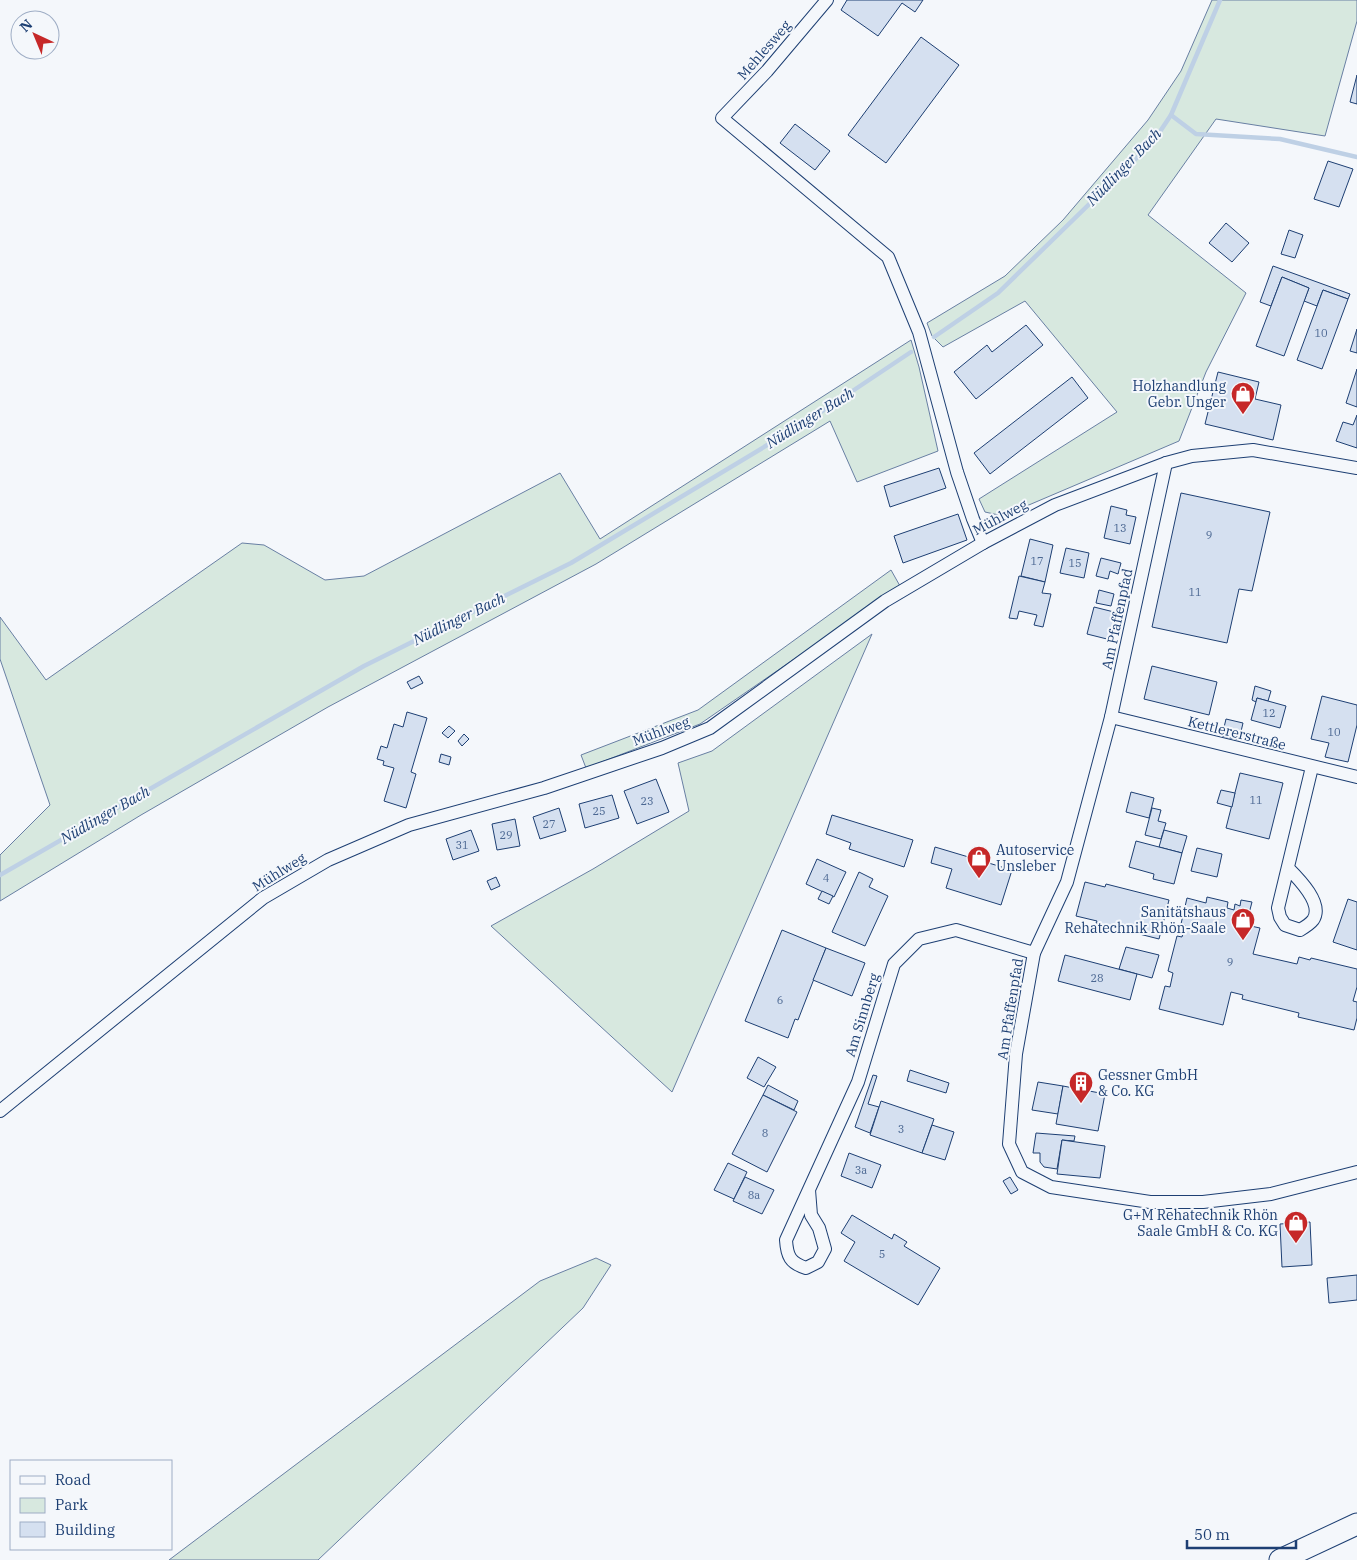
<svg xmlns="http://www.w3.org/2000/svg" width="1357" height="1560" viewBox="0 0 1357 1560" font-family="'IBM Plex Serif',serif">
  <style>
    .green { fill: #d7e8df; stroke: #687fa3 }
    .lines { fill: none; stroke-linecap: round; stroke-linejoin: round }
    .stream { stroke: #bed0e5; stroke-width: 4.5 }
    .building { fill: #d5e0f0; stroke: #1d3f73 }
    .street-casing { stroke: #1d3f73; stroke-width: 14 }
    .primary-casing { stroke: #1d3f73; stroke-width: 23 }
    .street { stroke: #f4f7fb; stroke-width: 12 }
    .primary { stroke: #f4f7fb; stroke-width: 21 }
    .labels { text-anchor: middle; stroke-width: 4; stroke-linejoin: round; paint-order: stroke }
    .number-label { font-size: 11px; fill: #4b6792 }
    .street-label { font-size: 14px; fill: #1d3f73; stroke: #f4f7fb }
    .poi-label { font-size: 14px; fill: #1d3f73; stroke: #f4f7fb; text-anchor: end }
    .water-label { font-size: 15px; font-style: italic; fill: #1d3f73; stroke: #f4f7fb }
  </style>
  <rect width="100%" height="100%" fill="#f4f7fb"/>
  <!-- green -->
  <g class="green">
    <polygon points="1212,0 1357,0 1357,21 1325,136 1216,119 1148,215 1246,293 1206,372 1179,441 1003,516 985,512 979,499 1117,412 1025,301 943,347 932,336 927,323 1005,276 1063,220 1148,120 1181,71"/>
    <polygon points="911,340 919,367 938,451 857,482 830,421 596,564 328,707 141,815 0,901 0,855 50,805 0,659 0,617 46,680 242,543 264,545 325,580 364,576 560,473 600,539"/>
    <polygon points="891,570 900,586 700,724 586,768 581,755 698,710"/>
    <polygon points="872,634 672,1092 491,926 593,869 689,811 678,763 712,751"/>
    <polygon points="596,1258 611,1265 583,1308 318,1560 169,1560 540,1281"/>
  </g>
  <g class="lines">
    <!-- stream -->
    <g class="stream">
      <polyline points="1171,115 1196,134 1280,139 1357,157"/>
      <polyline points="934,337 998,293 1153,142 1171,115 1220,0"/>
      <polyline points="0,875 364,666 571,563 809,420 911,352"/>
    </g>
  </g>
  <!-- building -->
  <g class="building">
    <polygon points="847,0 923,0 915,12 902,3 878,36 841,10"/>
    <polygon points="921,37 959,65 886,163 848,135"/>
    <polygon points="1357,75 1357,104 1350,102"/>
    <polygon points="795,124 830,151 815,170 780,143"/>
    <polygon points="1328,161 1353,169 1339,207 1314,199"/>
    <polygon points="1226,223 1249,243 1232,262 1209,243"/>
    <polygon points="1289,230 1303,235 1295,258 1281,254"/>
    <polygon points="1273,266 1350,294 1348,299 1323,290 1317,306 1304,301 1309,288 1282,277 1271,306 1260,302"/>
    <polygon points="1282,277 1309,288 1284,356 1256,346"/>
    <polygon points="1323,290 1348,299 1322,369 1297,360"/>
    <polygon points="1026,325 1043,345 976,399 954,372 987,345 992,352"/>
    <polygon points="1357,329 1357,353 1350,351"/>
    <polygon points="1357,369 1357,407 1346,403"/>
    <polygon points="1218,372 1259,382 1255,399 1281,405 1273,440 1205,424"/>
    <polygon points="1072,377 1088,398 990,474 974,453"/>
    <polygon points="1357,415 1357,448 1336,441 1343,422 1353,425"/>
    <polygon points="939,468 946,488 890,507 884,486"/>
    <polygon points="1181,493 1270,512 1252,591 1239,589 1227,643 1152,627"/>
    <polygon points="1111,506 1127,510 1126,515 1136,517 1130,544 1104,538"/>
    <polygon points="958,514 967,540 903,563 894,536"/>
    <polygon points="1030,539 1053,545 1045,582 1021,576"/>
    <polygon points="1066,548 1089,553 1084,578 1060,573"/>
    <polygon points="1101,558 1121,563 1118,574 1110,571 1108,579 1096,576"/>
    <polygon points="1019,576 1045,582 1042,593 1051,594 1043,627 1034,625 1037,615 1019,611 1017,619 1009,618"/>
    <polygon points="1099,590 1114,594 1111,606 1096,603"/>
    <polygon points="1094,607 1118,613 1111,640 1087,634"/>
    <polygon points="1152,666 1217,682 1209,715 1144,699"/>
    <polygon points="419,676 423,683 411,689 407,682"/>
    <polygon points="1255,686 1271,691 1268,701 1257,698 1256,702 1252,700"/>
    <polygon points="1322,696 1357,705 1357,725 1348,762 1325,757 1329,743 1311,739"/>
    <polygon points="1257,698 1286,706 1280,728 1251,720"/>
    <polygon points="407,712 427,718 411,772 416,774 406,808 384,801 394,768 383,765 384,761 377,759 381,746 387,748 394,724 403,727"/>
    <polygon points="1226,719 1243,723 1239,740 1222,736"/>
    <polygon points="449,726 455,731 448,738 442,733"/>
    <polygon points="464,734 469,739 462,746 458,741"/>
    <polygon points="441,754 451,757 449,765 439,762"/>
    <polygon points="1240,773 1283,783 1269,839 1226,828"/>
    <polygon points="656,779 669,812 637,824 624,791"/>
    <polygon points="1221,790 1235,793 1232,807 1217,803"/>
    <polygon points="1131,792 1154,798 1149,818 1126,812"/>
    <polygon points="612,795 619,818 585,828 579,804"/>
    <polygon points="559,808 566,831 540,839 533,817"/>
    <polygon points="1152,808 1161,810 1158,821 1166,823 1161,839 1145,835"/>
    <polygon points="832,815 913,840 904,867 849,849 851,843 826,834"/>
    <polygon points="515,819 520,846 497,850 492,824"/>
    <polygon points="471,830 479,851 453,860 446,839"/>
    <polygon points="1164,830 1187,836 1182,853 1159,847"/>
    <polygon points="1136,841 1182,853 1174,884 1153,879 1154,874 1129,867"/>
    <polygon points="935,847 1012,870 1001,905 946,888 952,869 931,863"/>
    <polygon points="1197,848 1222,854 1217,877 1191,871"/>
    <polygon points="817,859 846,872 834,897 806,884"/>
    <polygon points="859,872 873,879 869,887 888,896 865,946 832,932"/>
    <polygon points="496,877 500,886 491,890 487,881"/>
    <polygon points="1085,882 1105,887 1106,884 1169,900 1159,939 1096,923 1097,921 1076,916"/>
    <polygon points="822,891 833,896 829,904 818,899"/>
    <polygon points="1207,897 1228,902 1227,908 1234,910 1235,904 1240,906 1241,900 1252,902 1246,925 1260,928 1253,954 1297,964 1299,957 1310,960 1311,958 1357,969 1357,987 1353,1001 1357,1002 1357,1018 1354,1030 1298,1017 1299,1013 1242,999 1243,995 1231,992 1223,1025 1159,1009 1165,986 1170,987 1173,973 1168,971 1177,936 1182,937 1185,925 1181,924 1187,898 1206,903"/>
    <polygon points="1348,899 1357,902 1357,950 1333,942"/>
    <polygon points="782,930 826,948 798,1020 795,1019 788,1038 745,1021"/>
    <polygon points="1126,947 1159,955 1152,978 1119,969"/>
    <polygon points="826,948 865,963 852,996 813,980"/>
    <polygon points="1065,955 1137,974 1130,1000 1058,981"/>
    <polygon points="758,1057 776,1067 764,1087 747,1078"/>
    <polygon points="910,1070 949,1083 946,1093 907,1081"/>
    <polygon points="873,1075 877,1076 868,1104 879,1107 870,1133 855,1127"/>
    <polygon points="1038,1082 1063,1086 1058,1114 1032,1110"/>
    <polygon points="768,1085 798,1101 794,1110 763,1095"/>
    <polygon points="1063,1086 1105,1094 1098,1131 1056,1124"/>
    <polygon points="763,1095 797,1112 767,1172 732,1154"/>
    <polygon points="881,1101 934,1119 922,1153 870,1135"/>
    <polygon points="932,1125 954,1132 945,1160 922,1153"/>
    <polygon points="1036,1133 1075,1136 1074,1141 1062,1140 1057,1169 1044,1167 1040,1162 1040,1153 1033,1153"/>
    <polygon points="1062,1140 1105,1146 1100,1178 1057,1174"/>
    <polygon points="849,1153 881,1165 872,1188 841,1176"/>
    <polygon points="728,1163 747,1172 734,1199 714,1190"/>
    <polygon points="745,1177 774,1190 762,1214 733,1201"/>
    <polygon points="1010,1177 1018,1190 1011,1194 1003,1181"/>
    <polygon points="852,1215 892,1239 894,1234 907,1242 904,1246 940,1268 918,1305 844,1261 855,1242 841,1233"/>
    <polygon points="1310,1222 1312,1265 1282,1267 1280,1224"/>
    <polygon points="1357,1275 1357,1300 1329,1303 1327,1278"/>
  </g>
  <g class="lines">
    <defs>
      <g id="street">
        <polyline points="827,0 767,71 722,118 888,257 919,332 957,472 973,519 983,543"/>
        <polyline points="1166,463 1111,717 1067,882 1034,953 1016,1054 1009,1144 1022,1172 1051,1187 1150,1202 1203,1202 1271,1194 1357,1172"/>
        <polyline points="1111,717 1357,777"/>
        <path d="M 1288,868 C 1299,879 1324,904 1313,920 C 1310,924 1305,927 1300,930 L 1285,925 L 1280,917 L 1278,908 L 1312,767"/>
        <polyline points="0,1111 263,898 328,860 409,825 544,788 662,748 710,728 885,601 983,543 1055,505 1166,463 1192,456 1253,450 1357,468"/>
        <path d="M 809,1190 L 811,1215 L 819,1228 L 825,1249 L 818,1262 L 806,1268 C 790,1263 787,1256 786,1240 L 858,1082 L 894,964 L 919,939 L 956,930 L 1034,953"/>
      </g>
      <polyline id="primary" points="1280,1560 1357,1524"/>
    </defs>
    <!-- street casing -->
    <use href="#street" class="street-casing"/>
    <!-- primary casing -->
    <use href="#primary" class="primary-casing"/>
    <!-- street -->
    <use href="#street" class="street"/>
    <!-- primary -->
    <use href="#primary" class="primary"/>
  </g>
  <!-- icons -->
  <defs>
    <symbol id="shop-pin" viewBox="-11 -11 22 30"><path d="M0 17L-7.5 6A9.5 9.5 0 1 1 7.5 6Z" fill="#c62828" stroke="#f4f7fb"/><path d="M-5-2.5h2.3a2.7 3.5 0 0 1 5.4 0H5L5.5 6h-11ZM-1.5-2.5h3a1.5 2.3 0 0 0-3 0Z" fill="#fff"/></symbol>
    <symbol id="building-pin" viewBox="-11 -11 22 30"><path d="M0 17L-7.5 6A9.5 9.5 0 1 1 7.5 6Z" fill="#c62828" stroke="#f4f7fb"/><path d="M-4-6H4V6H1V3H-1V6H-4ZM-2.5-4.3h1.7v1.8h-1.7ZM.8-4.3h1.7v1.8H.8ZM-2.5-1h1.7V.8h-1.7ZM.8-1h1.7V.8H.8Z" fill="#fff"/></symbol>
  </defs>
  <g fill-rule="evenodd">
    <use href="#shop-pin" x="1229" y="380" width="28" height="38"/>
    <use href="#shop-pin" x="965" y="844" width="28" height="38"/>
    <use href="#shop-pin" x="1229" y="906" width="28" height="38"/>
    <use href="#building-pin" x="1067" y="1069" width="28" height="38"/>
    <use href="#shop-pin" x="1282" y="1209" width="28" height="38"/>
  </g>
  <g class="labels">
    <!-- number labels -->
    <g class="number-label">
      <text x="1321" y="337">10</text>
      <text x="1120" y="532">13</text>
      <text x="1209" y="539">9</text>
      <text x="1037" y="565">17</text>
      <text x="1075" y="567">15</text>
      <text x="1195" y="596">11</text>
      <text x="1269" y="717">12</text>
      <text x="1334" y="736">10</text>
      <text x="1256" y="804">11</text>
      <text x="647" y="805">23</text>
      <text x="599" y="815">25</text>
      <text x="549" y="828">27</text>
      <text x="506" y="839">29</text>
      <text x="462" y="849">31</text>
      <text x="826" y="882">4</text>
      <text x="1230" y="966">9</text>
      <text x="1097" y="982">28</text>
      <text x="780" y="1004">6</text>
      <text x="901" y="1133">3</text>
      <text x="765" y="1137">8</text>
      <text x="861" y="1174">3a</text>
      <text x="754" y="1199">8a</text>
      <text x="882" y="1258">5</text>
    </g>
    <!-- street labels -->
    <g class="street-label">
      <text transform="translate(764 50) rotate(-49)" y="5">Mehlesweg</text>
      <text transform="translate(1000 517) rotate(-28)" y="5">Mühlweg</text>
      <text transform="translate(1117 619) rotate(-78)" y="5">Am Pfaffenpfad</text>
      <text transform="translate(661 731) rotate(-20)" y="5">Mühlweg</text>
      <text transform="translate(1237 733) rotate(14)" y="5">Kettlererstraße</text>
      <text transform="translate(279 872) rotate(-32)" y="5">Mühlweg</text>
      <text transform="translate(1010 1009) rotate(-81)" y="5">Am Pfaffenpfad</text>
      <text transform="translate(862 1015) rotate(-73)" y="5">Am Sinnberg</text>
    </g>
    <!-- poi labels -->
    <g class="poi-label">
      <text x="1226" y="391">Holzhandlung<tspan x="1226" dy="16">Gebr. Unger</tspan></text>
      <text x="996" y="855" text-anchor="start">Autoservice<tspan x="996" dy="16">Unsleber</tspan></text>
      <text x="1226" y="917">Sanitätshaus<tspan x="1226" dy="16">Rehatechnik Rhön-Saale</tspan></text>
      <text x="1098" y="1080" text-anchor="start">Gessner GmbH<tspan x="1098" dy="16">&amp; Co. KG</tspan></text>
      <text x="1278" y="1220">G+M Rehatechnik Rhön<tspan x="1278" dy="16">Saale GmbH &amp; Co. KG</tspan></text>
    </g>
    <!-- water labels -->
    <g class="water-label">
      <text transform="translate(1124 167) rotate(-46)" y="5">Nüdlinger Bach</text>
      <text transform="translate(810 418) rotate(-32)" y="5">Nüdlinger Bach</text>
      <text transform="translate(459 619) rotate(-26)" y="5">Nüdlinger Bach</text>
      <text transform="translate(105 815) rotate(-30)" y="5">Nüdlinger Bach</text>
    </g>
  </g>
  <!-- legend -->
  <rect x="10" y="1460" width="162" height="90" fill="#f4f7fb" stroke="#9eadc5"/>
  <rect x="20" y="1476" width="25" height="8" fill="#f4f7fb" stroke="#9eadc5"/>
  <text x="55" y="1485" font-size="15" fill="#1d3f73">Road</text>
  <rect x="20" y="1498" width="25" height="15" fill="#d7e8df" stroke="#9eadc5"/>
  <text x="55" y="1510" font-size="15" fill="#1d3f73">Park</text>
  <rect x="20" y="1522" width="25" height="15" fill="#d5e0f0" stroke="#9eadc5"/>
  <text x="55" y="1535" font-size="15" fill="#1d3f73">Building</text>
  <!-- north arrow -->
  <g transform="translate(35 35) rotate(316)"><circle r="24" fill="#f4f7fb" stroke="#9eadc5"/>
  <path d="M0-4L9 19L0 12L-9 19Z" fill="#c62828"/>
  <text y="-8" font-size="14" font-weight="bold" text-anchor="middle" fill="#1d3f73">N</text>
  </g>
  <!-- scale -->
  <path d="M1187 1540v8h109v-8" fill="none" stroke="#1d3f73" stroke-width="2.5"/>
  <text x="1194" y="1540" font-size="15" fill="#1d3f73" stroke="#f4f7fb" stroke-width="4" paint-order="stroke">50 m</text>
</svg>
